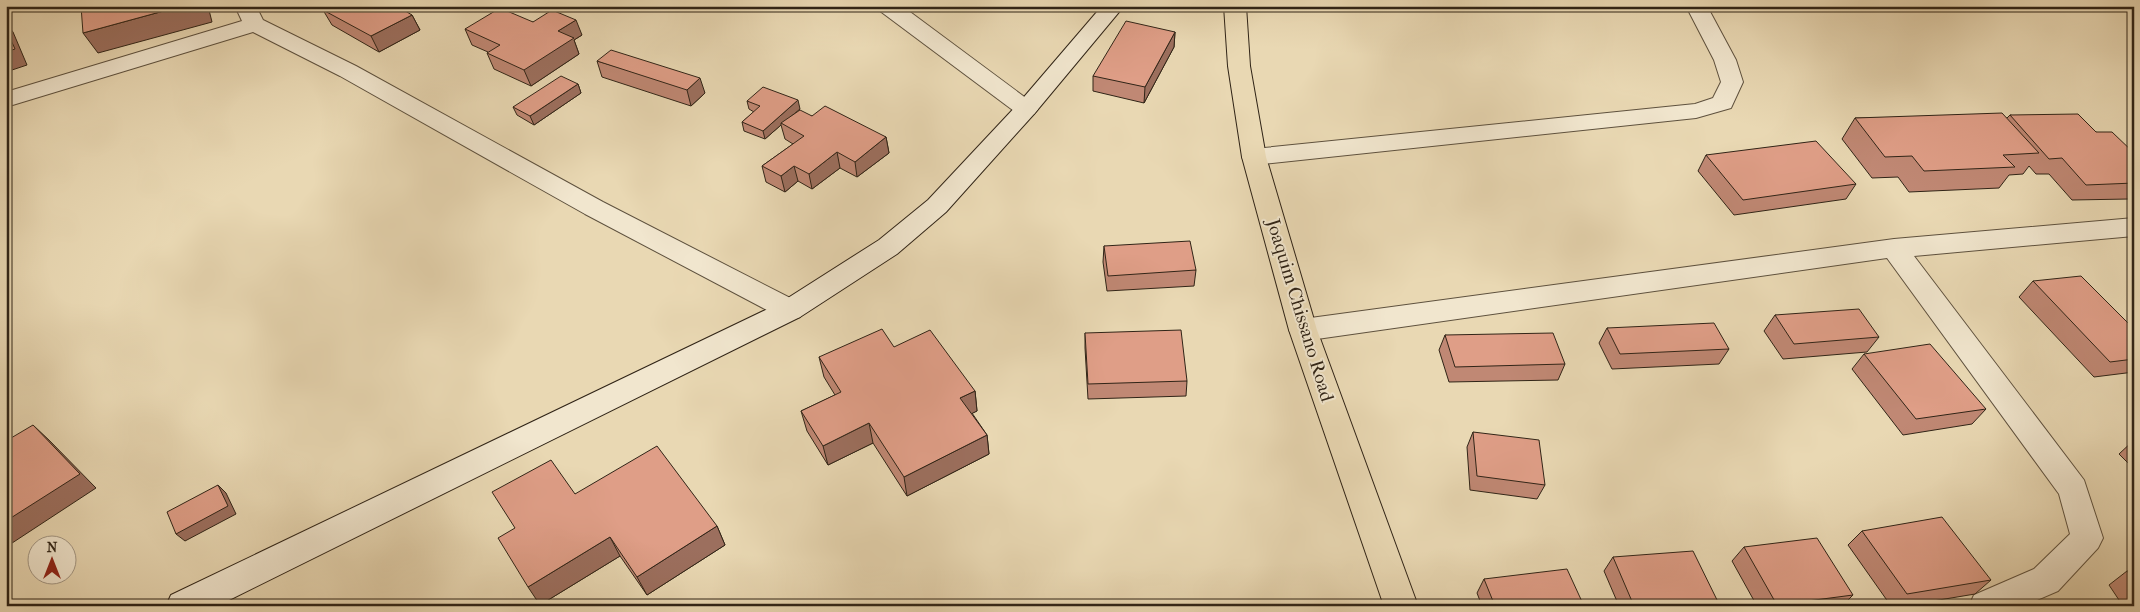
<svg xmlns="http://www.w3.org/2000/svg" width="2140" height="612" viewBox="0 0 2140 612" font-family="'IM FELL French Canon',serif">
  <style>
    .lines { fill: none; stroke-linecap: round; stroke-linejoin: round }
    .street-casing { stroke: #5e513e; stroke-width: 2 }
    .secondary-casing { stroke: #302417; stroke-width: 2 }
    .highway-casing { stroke: #302417; stroke-width: 2 }
    .street { fill: #f1e6ce; fill-rule: evenodd }
    .secondary { fill: #f1e6ce; fill-rule: evenodd }
    .highway { fill: #e9d8b3; fill-rule: evenodd }
    .wall { fill: #c08874; stroke: #302417 }
    .shaded-wall { fill: #9c6f5e; stroke: #302417 }
    .building { fill: #df9e87; stroke: #302417 }
    .labels { text-anchor: middle; stroke-width: 4; stroke-linejoin: round; paint-order: stroke }
    .street-label { font-size: 19px; fill: #302417; stroke: #f1e6ce }
  </style>
  <rect width="100%" height="100%" fill="#e9d8b3"/>
  <filter id="stains"><feTurbulence type="fractalNoise" baseFrequency=".004" numOctaves="4"/><feColorMatrix values="0 0 0 0 .2 0 0 0 0 .09 0 0 0 0 .02 0 0 0 .5 -.17"/></filter>
  <radialGradient id="worn" r=".72"><stop offset=".6" stop-color="#630" stop-opacity="0"/><stop offset="1" stop-color="#630" stop-opacity=".3"/></radialGradient>
  <g class="lines">
    <defs>
      <g id="street">
        <polygon points="235,6 256,6 263,20 356,66 603,202 800,303 804,310 800,317 790,320 780,317 585,214 340,76 253,32 6,107 6,92 242,21"/>
        <polygon points="878,6 902,6 1034,104 1038,109 1034,114 1026,116 1018,114 880,11"/>
        <polygon points="1686,6 1707,6 1736,60 1743,82 1731,108 1696,118 1254,165 1245,163 1242,157 1245,151 1254,149 1695,104 1713,98 1721,82 1714,60"/>
        <polygon points="2134,218 2134,236 1914,256 2084,480 2103,538 2098,548 2058,591 2023,606 1969,606 1974,595 2034,569 2070,534 2059,494 1887,258 1303,341 1293,337 1289,330 1293,323 1303,319 1894,239"/>
      </g>
      <polygon id="secondary" points="1102,6 1124,6 1034,114 946,212 897,254 800,317 217,606 166,606 171,595 780,303 879,240 928,200 1018,104"/>
      <polygon id="highway" points="1224,6 1246,6 1250,66 1266,157 1317,330 1418,606 1384,606 1289,330 1242,157 1228,66"/>
    </defs>
    <!-- street casing -->
    <use href="#street" class="street-casing"/>
    <!-- secondary casing -->
    <use href="#secondary" class="secondary-casing"/>
    <!-- highway casing -->
    <use href="#highway" class="highway-casing"/>
    <!-- street -->
    <use href="#street" class="street"/>
    <!-- secondary -->
    <use href="#secondary" class="secondary"/>
    <!-- highway -->
    <use href="#highway" class="highway"/>
  </g>
  <!-- wall -->
  <g class="wall">
    <polygon points="1321,6 1381,6 1380,11 1322,11"/>
    <polygon points="323,10 412,15 420,30 379,52 332,25"/>
    <polygon points="533,22 582,35 574,40 579,54 531,86 494,69 487,53 488,52 472,45 465,29"/>
    <polygon points="1175,32 1174,47 1144,103 1093,91 1093,76"/>
    <polygon points="597,61 705,93 691,106 602,77"/>
    <polygon points="578,84 581,93 534,125 517,115 513,107"/>
    <polygon points="747,101 800,109 792,115 812,116 886,137 889,153 857,177 840,168 812,189 798,181 785,192 766,182 762,166 793,144 785,139 781,125 765,139 744,131 742,122 754,112 749,109"/>
    <polygon points="2010,115 2096,132 2134,153 2134,204 2129,199 2072,200 2049,174 2036,174 2029,166 2023,174 2009,175 1999,188 1909,192 1898,177 1872,178 1842,139 1855,118 2007,118"/>
    <polygon points="1706,155 1856,184 1846,199 1734,215 1698,171"/>
    <polygon points="1104,246 1196,270 1194,286 1107,291 1103,262"/>
    <polygon points="2033,281 2134,329 2134,372 2094,377 2019,297"/>
    <polygon points="1775,315 1879,337 1867,352 1783,359 1764,331"/>
    <polygon points="1607,328 1729,349 1719,364 1612,369 1599,343"/>
    <polygon points="1085,333 1187,381 1186,396 1088,399 1085,348"/>
    <polygon points="1445,335 1565,364 1558,380 1449,382 1439,350"/>
    <polygon points="1864,354 1986,409 1972,424 1903,435 1852,369"/>
    <polygon points="819,357 975,391 977,411 972,413 987,435 989,454 907,496 873,443 828,465 807,431 801,411 835,395 824,377"/>
    <polygon points="1473,432 1545,485 1537,499 1470,490 1467,447"/>
    <polygon points="2134,440 2134,469 2119,454"/>
    <polygon points="575,494 717,526 725,545 647,595 620,556 540,605"/>
    <polygon points="1862,531 1991,580 1975,594 1903,606 1891,606 1848,545"/>
    <polygon points="1744,547 1853,595 1842,606 1757,606 1732,561"/>
    <polygon points="1613,557 1720,606 1619,606 1604,571"/>
    <polygon points="2127,571 2134,571 2134,606 2123,606 2109,585"/>
    <polygon points="1484,579 1584,606 1482,606 1477,593"/>
  </g>
  <!-- shaded-wall -->
  <g class="shaded-wall">
    <polygon points="182,6 208,6 212,22 98,53 83,33"/>
    <polygon points="412,15 420,30 379,52 371,36"/>
    <polygon points="576,20 582,35 574,40 579,54 531,86 524,70 558,31"/>
    <polygon points="6,23 13,32 27,65 6,72"/>
    <polygon points="1175,32 1174,47 1144,103 1145,87"/>
    <polygon points="700,78 705,93 691,106 687,90"/>
    <polygon points="578,84 581,93 534,125 530,116"/>
    <polygon points="798,100 800,109 782,124 781,123 781,125 765,139 763,131"/>
    <polygon points="886,137 889,153 857,177 855,162"/>
    <polygon points="837,152 840,168 812,189 809,174"/>
    <polygon points="794,166 798,181 785,192 781,176"/>
    <polygon points="975,391 977,411 963,418 960,398"/>
    <polygon points="869,423 873,443 828,465 823,446"/>
    <polygon points="33,425 49,440 96,488 6,547 6,521"/>
    <polygon points="987,435 989,454 907,496 904,477"/>
    <polygon points="218,485 226,493 236,514 185,541 176,534"/>
    <polygon points="717,526 725,545 647,595 637,577"/>
    <polygon points="610,537 620,556 540,605 528,587"/>
  </g>
  <!-- building -->
  <g class="building">
    <polygon points="81,6 182,6 83,33"/>
    <polygon points="330,6 397,6 412,15 371,36 323,10"/>
    <polygon points="500,8 533,22 552,10 576,20 558,31 574,38 524,70 487,53 500,45 465,29"/>
    <polygon points="1126,21 1175,32 1145,87 1093,76"/>
    <polygon points="6,29 15,49 6,52"/>
    <polygon points="611,50 700,78 687,90 597,61"/>
    <polygon points="561,76 578,84 530,116 513,107"/>
    <polygon points="763,87 798,100 763,131 742,122 760,106 747,101"/>
    <polygon points="825,106 886,137 855,162 837,152 809,174 794,166 781,176 762,166 804,136 781,123 800,110 812,116"/>
    <polygon points="2002,113 2039,153 2003,155 2015,167 1924,171 1912,156 1885,157 1855,118"/>
    <polygon points="2078,114 2096,132 2112,132 2134,153 2134,183 2086,185 2062,158 2049,159 2010,115"/>
    <polygon points="1816,141 1856,184 1743,200 1706,155"/>
    <polygon points="1190,241 1196,270 1108,276 1104,246"/>
    <polygon points="2081,276 2134,329 2134,359 2110,362 2033,281"/>
    <polygon points="1859,309 1879,337 1794,344 1775,315"/>
    <polygon points="1714,323 1729,349 1620,354 1607,328"/>
    <polygon points="882,329 894,347 930,330 975,391 960,398 987,435 904,477 869,423 823,446 801,411 841,392 819,357"/>
    <polygon points="1181,330 1187,381 1088,384 1085,333"/>
    <polygon points="1553,333 1565,364 1455,367 1445,335"/>
    <polygon points="1930,344 1986,409 1916,419 1864,354"/>
    <polygon points="33,425 80,474 6,521 6,441"/>
    <polygon points="1473,432 1539,440 1545,485 1477,476"/>
    <polygon points="657,446 717,526 637,577 610,537 528,587 498,538 515,528 492,492 551,460 575,494"/>
    <polygon points="218,485 228,506 176,534 167,512"/>
    <polygon points="1942,517 1991,580 1907,594 1862,531"/>
    <polygon points="1817,538 1853,595 1777,605 1744,547"/>
    <polygon points="1693,551 1720,606 1634,606 1613,557"/>
    <polygon points="1567,569 1584,606 1495,606 1484,579"/>
    <polygon points="2127,571 2134,571 2134,581"/>
  </g>
  <g class="labels">
    <!-- street labels -->
    <g class="street-label">
      <text transform="translate(1301 310) rotate(73)" y="7">Joaquim Chissano Road</text>
    </g>
  </g>
  <!-- margin -->
  <rect width="2140" height="612" fill="none" stroke="#e9d8b3" stroke-width="25"/>
  <rect x="8" y="8" width="2125" height="597" fill="none" stroke="#302417" stroke-width="2.5"/>
  <rect x="12" y="12" width="2115" height="587" fill="none" stroke="#302417"/>
  <!-- north arrow -->
  <g transform="translate(52 560)"><circle r="24" fill="#f1e6ce" stroke="#a49885"/>
  <path d="M0-4L9 19L0 12L-9 19Z" fill="#8f2418"/>
  <text y="-8" font-size="14" font-weight="bold" text-anchor="middle" fill="#302417">N</text>
  </g>
  <rect width="100%" height="100%" filter="url(#stains)"/>
  <rect width="100%" height="100%" fill="url(#worn)"/>
</svg>
